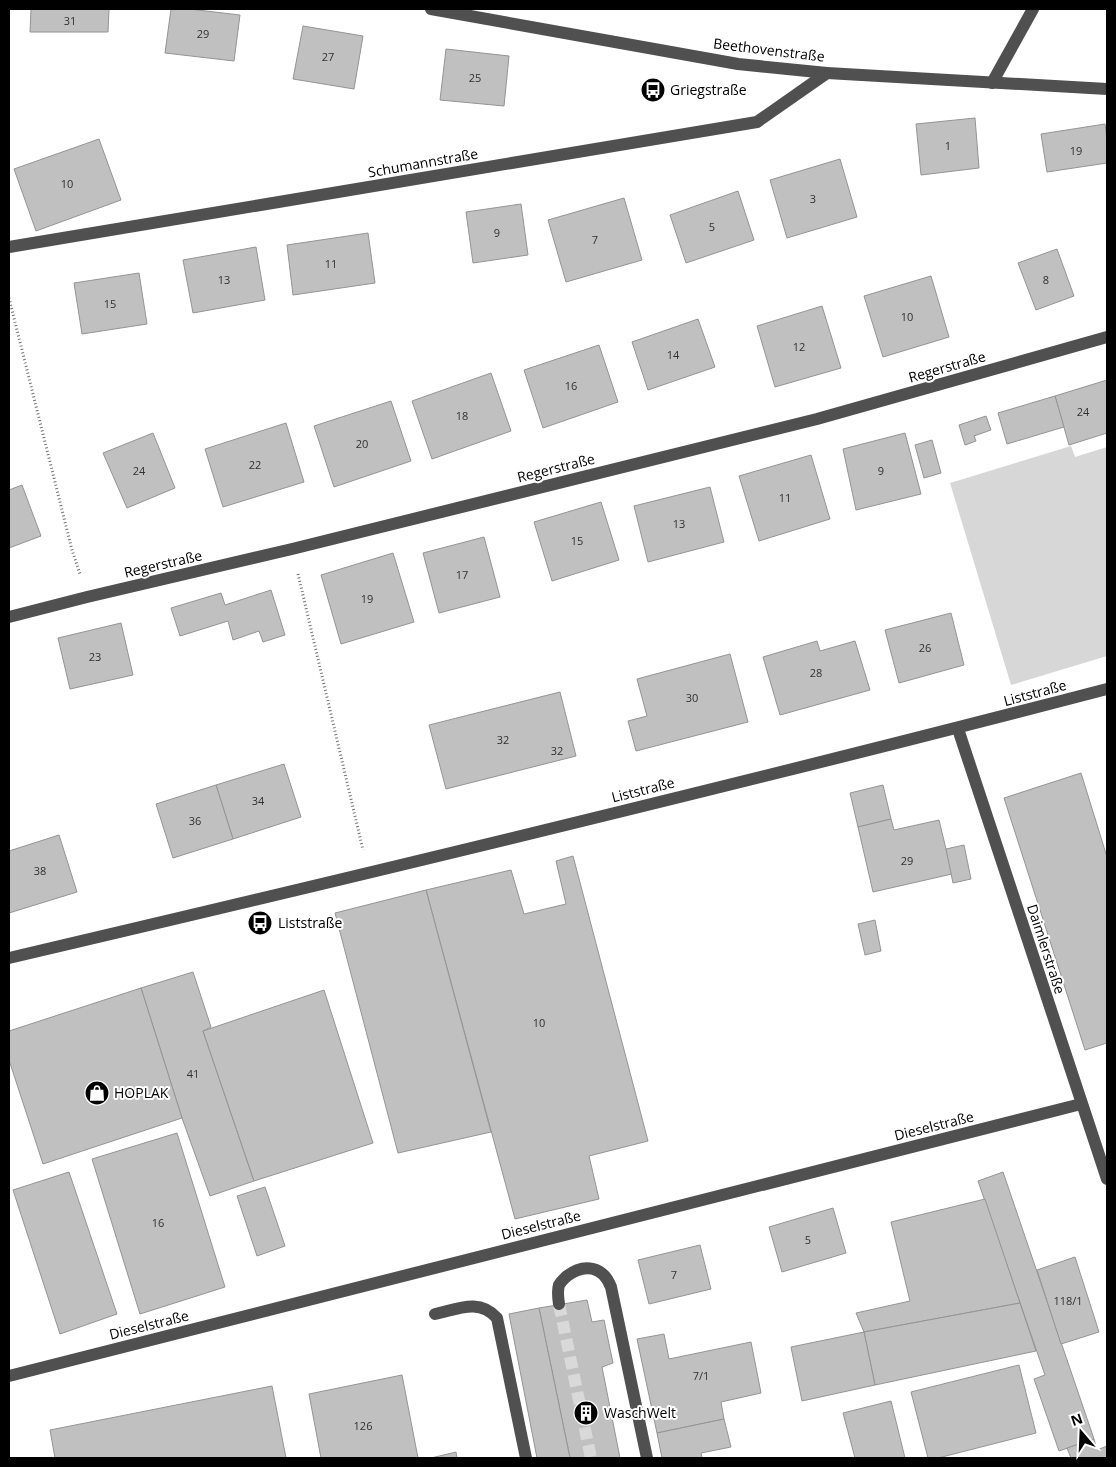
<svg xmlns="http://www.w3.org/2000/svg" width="1116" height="1467" viewBox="0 0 1116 1467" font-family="'Open Sans',sans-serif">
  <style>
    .green { fill: #d7d7d7 }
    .building { fill: #c0c0c0; stroke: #949494 }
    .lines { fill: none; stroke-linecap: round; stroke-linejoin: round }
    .minor-tunnel { stroke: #d9d9d9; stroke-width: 12; stroke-dasharray: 12 6; stroke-linecap: butt }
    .path { stroke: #727272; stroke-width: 3; stroke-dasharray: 1 2.5; stroke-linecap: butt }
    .minor { stroke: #505050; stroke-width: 12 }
    .labels { text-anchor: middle; stroke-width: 4; stroke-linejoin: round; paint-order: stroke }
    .number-label { font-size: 11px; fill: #303030 }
    .street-label { font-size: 14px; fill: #000; stroke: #fff }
    .poi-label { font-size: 14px; fill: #000; stroke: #fff; text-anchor: start }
  </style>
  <rect width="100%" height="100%" fill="#fff"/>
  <!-- green -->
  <polygon class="green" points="1071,446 1075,457 1107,447 1107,656 1011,685 950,483"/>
  <!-- building -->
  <g class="building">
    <polygon points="31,9 109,9 108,32 30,32"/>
    <polygon points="171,9 189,9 240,15 234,61 165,53"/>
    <polygon points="303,26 363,36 354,89 293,79"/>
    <polygon points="446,49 509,56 504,106 440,100"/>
    <polygon points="975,118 979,168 921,175 916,124"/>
    <polygon points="1105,124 1107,140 1107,163 1047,172 1041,134"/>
    <polygon points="99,139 121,200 36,231 14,169"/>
    <polygon points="840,159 857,217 787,238 770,180"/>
    <polygon points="738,191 754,240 686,263 670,215"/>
    <polygon points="624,198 642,260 566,282 548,220"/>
    <polygon points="521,204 528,255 473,263 466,212"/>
    <polygon points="368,233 375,283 293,295 287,245"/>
    <polygon points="256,247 265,300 193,313 183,260"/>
    <polygon points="1057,249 1074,296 1036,310 1018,263"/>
    <polygon points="139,273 147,324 82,334 74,283"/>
    <polygon points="931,276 949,337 883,357 864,296"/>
    <polygon points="822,306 841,368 775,387 757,326"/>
    <polygon points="698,319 715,367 648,390 632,342"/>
    <polygon points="599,345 618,402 543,428 524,370"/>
    <polygon points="491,373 511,431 432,459 412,401"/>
    <polygon points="1107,380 1107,433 1069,445 1055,396"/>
    <polygon points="1055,396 1064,427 1007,444 998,413"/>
    <polygon points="391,401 411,461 334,487 314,426"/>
    <polygon points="986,416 991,430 974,436 976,441 965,445 959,425"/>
    <polygon points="286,423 304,482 223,507 205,449"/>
    <polygon points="153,433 175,488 127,508 103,453"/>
    <polygon points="905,433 921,494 856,510 843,449"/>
    <polygon points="932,440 941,473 924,478 915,445"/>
    <polygon points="811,455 830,519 759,541 739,476"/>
    <polygon points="22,485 41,536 9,548 9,490"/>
    <polygon points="710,487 724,542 648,562 634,506"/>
    <polygon points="601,502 619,560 552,581 534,522"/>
    <polygon points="484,537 500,597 439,613 423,553"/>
    <polygon points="393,553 414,622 341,644 321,575"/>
    <polygon points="271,590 285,635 263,642 259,631 233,640 228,621 180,636 171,608 221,593 225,605"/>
    <polygon points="951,613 964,665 899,683 885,630"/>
    <polygon points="121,623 133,675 70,689 58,638"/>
    <polygon points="817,641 820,651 855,641 870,690 780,715 763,657"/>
    <polygon points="730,654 748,722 636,751 628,721 647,716 637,679"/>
    <polygon points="560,692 576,756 446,789 429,725"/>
    <polygon points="284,764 301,817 233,839 216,785"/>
    <polygon points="1081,773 1107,857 1107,1043 1085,1050 1004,798"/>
    <polygon points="216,785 233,839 173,858 156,804"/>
    <polygon points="883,785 891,819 858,827 850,793"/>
    <polygon points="891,819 894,830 939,820 952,874 873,892 858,827"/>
    <polygon points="59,835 77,892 9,913 9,851"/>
    <polygon points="964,845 971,879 953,883 946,849"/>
    <polygon points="573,856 648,1141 589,1156 599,1199 515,1219 426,890 511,870 524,914 566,904 556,861"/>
    <polygon points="426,890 491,1132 398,1153 335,913"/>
    <polygon points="875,920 881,951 865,955 858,924"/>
    <polygon points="193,972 211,1027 203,1031 254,1181 210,1196 182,1118 141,988"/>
    <polygon points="141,988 182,1118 43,1164 9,1060 9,1031"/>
    <polygon points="324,990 373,1143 254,1181 203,1031"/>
    <polygon points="177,1133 225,1287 140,1314 92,1159"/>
    <polygon points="69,1172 117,1314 60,1334 13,1190"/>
    <polygon points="1003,1172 1094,1439 1059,1451 1034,1379 1045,1375 978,1181"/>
    <polygon points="265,1187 285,1246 257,1256 237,1196"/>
    <polygon points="985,1199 1020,1303 864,1332 856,1313 910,1301 891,1222"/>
    <polygon points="833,1208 846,1253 782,1272 769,1227"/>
    <polygon points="700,1245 711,1289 649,1304 638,1260"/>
    <polygon points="1075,1257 1099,1332 1061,1344 1037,1270"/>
    <polygon points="587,1300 592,1322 604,1320 613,1363 602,1367 620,1458 570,1458 539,1308"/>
    <polygon points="1020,1303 1036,1351 875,1385 864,1332"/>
    <polygon points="539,1308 570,1458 537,1458 509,1314"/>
    <polygon points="864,1332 875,1385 802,1401 791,1347"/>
    <polygon points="664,1334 669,1359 751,1342 761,1393 721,1402 724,1419 657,1433 637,1339"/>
    <polygon points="1019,1365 1036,1433 938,1458 928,1458 911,1392"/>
    <polygon points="402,1375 418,1458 321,1458 309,1394"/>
    <polygon points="272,1386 286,1458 55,1458 50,1430"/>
    <polygon points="891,1401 905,1458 855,1458 843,1413"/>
    <polygon points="724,1419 731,1447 701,1453 702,1458 662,1458 657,1433"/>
    <polygon points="1094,1439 1097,1450 1107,1446 1107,1458 1071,1458 1067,1448"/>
    <polygon points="456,1452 457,1458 431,1458"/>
  </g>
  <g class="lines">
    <!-- minor-tunnel -->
    <polyline class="minor-tunnel" points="559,1304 591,1458"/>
    <!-- path -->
    <g class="path">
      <polyline points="9,298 72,550 80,574"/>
      <polyline points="298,574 363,850"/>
    </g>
    <!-- minor -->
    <g class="minor">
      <polyline points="431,9 738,64 827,73 1107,89"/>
      <polyline points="992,83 1033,9"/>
      <polyline points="9,247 757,122 827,73"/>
      <polyline points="9,617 87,597 292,549 817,419 1107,337"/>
      <polyline points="958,729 1107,1179"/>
      <path d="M 9,958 C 376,872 742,784 1107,689"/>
      <path d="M 559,1304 C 558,1297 557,1291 559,1285 C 561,1281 564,1279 567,1276 C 584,1263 603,1266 611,1287 L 647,1458"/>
      <path d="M 435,1314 C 458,1309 479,1298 497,1318 L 526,1458"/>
      <polyline points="9,1376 1081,1104"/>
    </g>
  </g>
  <!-- icons -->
  <defs>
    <symbol id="bus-disc" viewBox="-11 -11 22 22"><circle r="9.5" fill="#000" stroke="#fff"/><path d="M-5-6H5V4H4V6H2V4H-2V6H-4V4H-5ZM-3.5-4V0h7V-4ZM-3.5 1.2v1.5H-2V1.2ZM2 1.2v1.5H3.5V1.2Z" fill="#fff"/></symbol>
    <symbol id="shop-disc" viewBox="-11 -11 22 22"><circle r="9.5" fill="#000" stroke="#fff"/><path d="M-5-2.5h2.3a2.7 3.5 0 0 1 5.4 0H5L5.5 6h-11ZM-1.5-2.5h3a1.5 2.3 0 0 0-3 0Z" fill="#fff"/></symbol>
    <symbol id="building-disc" viewBox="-11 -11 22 22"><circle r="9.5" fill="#000" stroke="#fff"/><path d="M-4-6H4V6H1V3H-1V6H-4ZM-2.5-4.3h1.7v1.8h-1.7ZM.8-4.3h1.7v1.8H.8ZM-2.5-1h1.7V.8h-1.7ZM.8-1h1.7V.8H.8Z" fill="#fff"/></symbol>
  </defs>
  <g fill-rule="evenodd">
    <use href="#bus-disc" x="639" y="76" width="28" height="28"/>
    <use href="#bus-disc" x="246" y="909" width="28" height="28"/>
    <use href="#shop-disc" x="83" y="1079" width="28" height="28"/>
    <use href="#building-disc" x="572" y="1399" width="28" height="28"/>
  </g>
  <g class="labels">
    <!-- number labels -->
    <g class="number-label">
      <text x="70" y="25">31</text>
      <text x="203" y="38">29</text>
      <text x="328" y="61">27</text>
      <text x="475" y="82">25</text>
      <text x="948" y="150">1</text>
      <text x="1076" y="155">19</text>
      <text x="67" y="188">10</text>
      <text x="813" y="203">3</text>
      <text x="712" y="231">5</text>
      <text x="497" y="237">9</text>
      <text x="595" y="244">7</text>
      <text x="331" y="268">11</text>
      <text x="224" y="284">13</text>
      <text x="1046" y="284">8</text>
      <text x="110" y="308">15</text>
      <text x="907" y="321">10</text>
      <text x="799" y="351">12</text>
      <text x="673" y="359">14</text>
      <text x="571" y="390">16</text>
      <text x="1083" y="416">24</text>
      <text x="462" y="420">18</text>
      <text x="362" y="448">20</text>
      <text x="255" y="469">22</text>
      <text x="139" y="475">24</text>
      <text x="881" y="475">9</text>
      <text x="785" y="502">11</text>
      <text x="679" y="528">13</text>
      <text x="577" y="545">15</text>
      <text x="462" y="579">17</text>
      <text x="367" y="603">19</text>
      <text x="925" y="652">26</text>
      <text x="95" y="661">23</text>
      <text x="816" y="677">28</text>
      <text x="692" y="702">30</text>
      <text x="503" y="744">32</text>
      <text x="557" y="755">32</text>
      <text x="258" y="805">34</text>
      <text x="195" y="825">36</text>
      <text x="907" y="865">29</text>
      <text x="40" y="875">38</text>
      <text x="539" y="1027">10</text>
      <text x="193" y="1078">41</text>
      <text x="158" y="1227">16</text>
      <text x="808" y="1244">5</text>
      <text x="674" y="1279">7</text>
      <text x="1068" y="1305">118/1</text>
      <text x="701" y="1380">7/1</text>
      <text x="363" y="1430">126</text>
    </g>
    <!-- street labels -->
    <g class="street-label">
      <text transform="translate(769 50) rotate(7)" y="5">Beethovenstraße</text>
      <text transform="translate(423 163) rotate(-10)" y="5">Schumannstraße</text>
      <text transform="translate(947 367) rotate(-16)" y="5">Regerstraße</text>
      <text transform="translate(556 468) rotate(-14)" y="5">Regerstraße</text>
      <text transform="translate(163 564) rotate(-13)" y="5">Regerstraße</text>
      <text transform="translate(1035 693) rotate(-15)" y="5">Liststraße</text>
      <text transform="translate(643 790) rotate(-14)" y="5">Liststraße</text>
      <text transform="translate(1046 949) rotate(72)" y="5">Daimlerstraße</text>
      <text transform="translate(934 1126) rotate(-14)" y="5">Dieselstraße</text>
      <text transform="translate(541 1225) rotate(-14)" y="5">Dieselstraße</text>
      <text transform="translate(149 1325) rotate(-14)" y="5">Dieselstraße</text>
    </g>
    <!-- poi labels -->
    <g class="poi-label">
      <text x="670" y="95">Griegstraße</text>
      <text x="278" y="928">Liststraße</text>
      <text x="114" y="1098">HOPLAK</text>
      <text x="604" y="1418">WaschWelt</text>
    </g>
  </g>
  <!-- border -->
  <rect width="1116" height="1467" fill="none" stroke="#000000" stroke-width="20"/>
  <!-- north arrow -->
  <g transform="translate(1081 1432) rotate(341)" stroke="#ffffff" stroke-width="4" paint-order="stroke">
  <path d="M0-4L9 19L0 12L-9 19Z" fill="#000000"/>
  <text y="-8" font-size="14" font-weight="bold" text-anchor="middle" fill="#000000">N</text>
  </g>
</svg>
